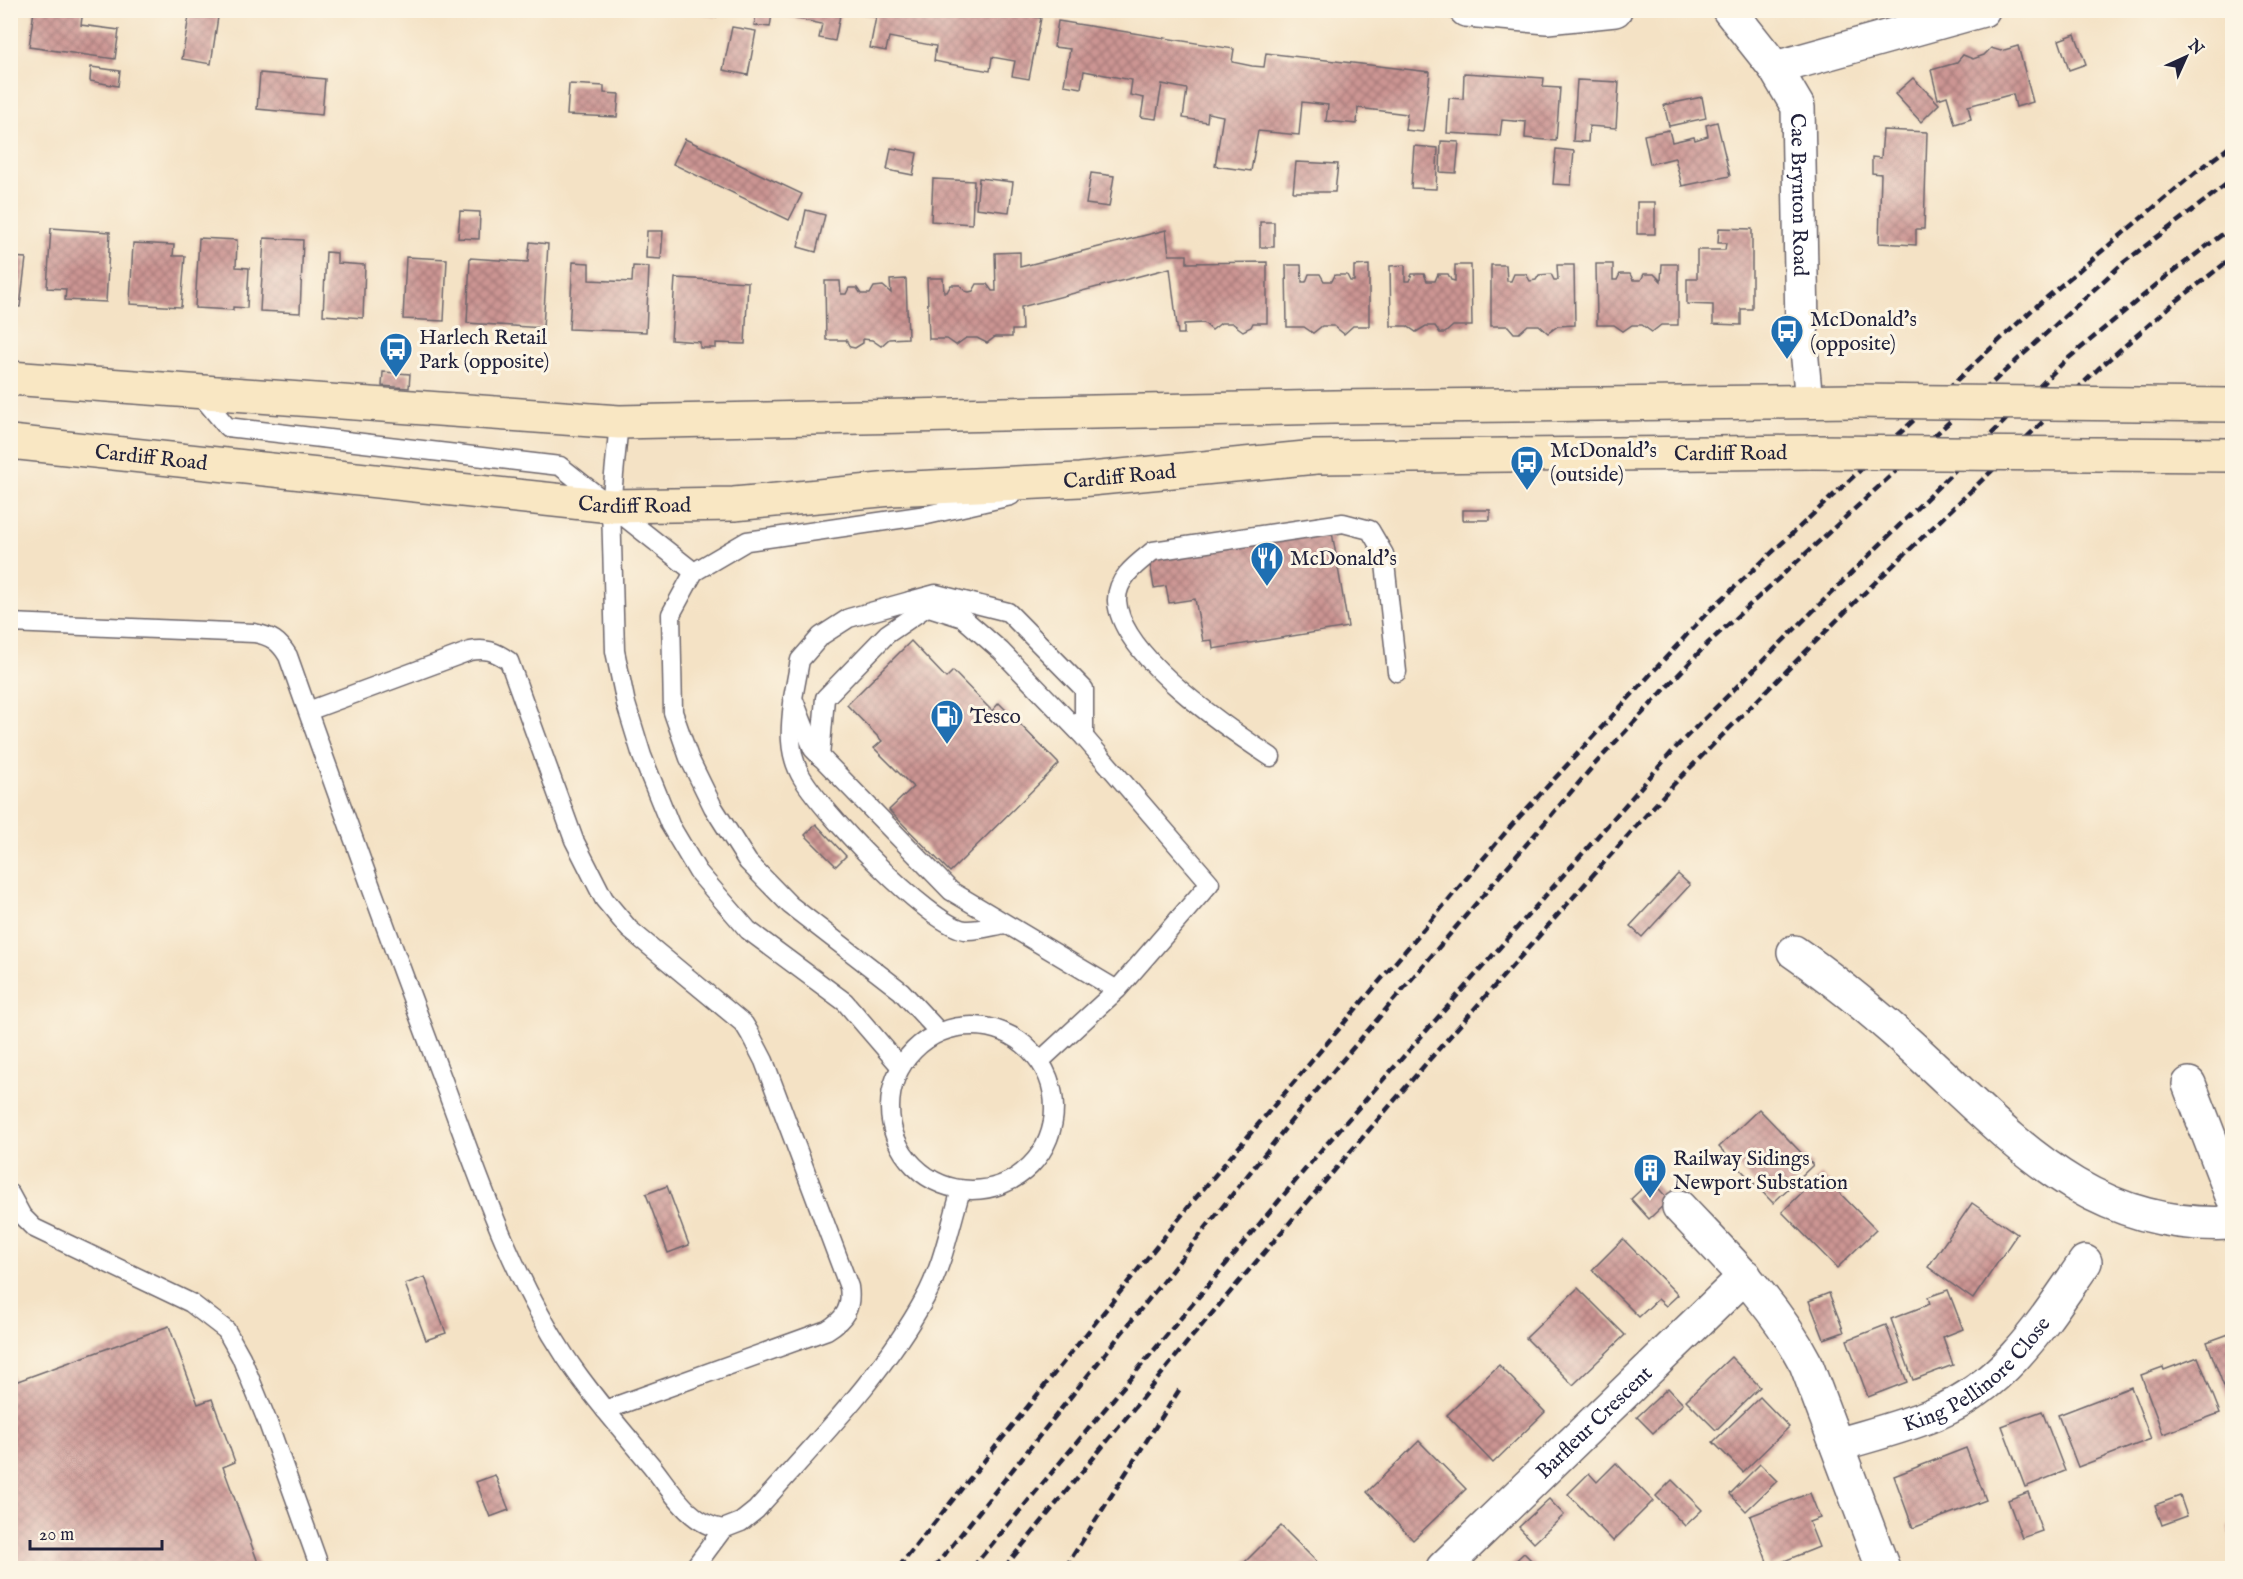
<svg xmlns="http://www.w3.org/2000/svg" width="2243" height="1579" viewBox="0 0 2243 1579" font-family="'IM FELL English',serif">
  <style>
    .building { fill: url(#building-cross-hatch) }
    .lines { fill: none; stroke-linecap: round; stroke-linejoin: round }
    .service-casing { stroke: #6c656b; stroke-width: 21 }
    .pedestrian-casing { stroke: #6c656b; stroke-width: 30 }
    .minor-casing { stroke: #6c656b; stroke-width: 36 }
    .secondary-casing { stroke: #6c656b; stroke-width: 36 }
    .service { stroke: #fff; stroke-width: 18 }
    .pedestrian { stroke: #fff; stroke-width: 27 }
    .minor { stroke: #fff; stroke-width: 33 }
    .secondary { stroke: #f9e7c3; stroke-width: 33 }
    .rail { stroke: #22223b; stroke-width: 4.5; stroke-dasharray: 9 4.5; stroke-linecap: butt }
    .secondary-bridge-casing { stroke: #6c656b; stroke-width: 36; stroke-linecap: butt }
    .secondary-bridge { stroke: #f9e7c3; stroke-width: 33 }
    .labels { text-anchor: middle; stroke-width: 6; stroke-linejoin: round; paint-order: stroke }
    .street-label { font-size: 21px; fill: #22223b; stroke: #fcf5e5 }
    .poi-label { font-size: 21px; fill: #22223b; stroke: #fcf5e5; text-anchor: start }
  </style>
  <defs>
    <pattern id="building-cross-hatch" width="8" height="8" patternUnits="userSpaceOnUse" patternTransform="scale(1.5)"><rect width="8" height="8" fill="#cc9593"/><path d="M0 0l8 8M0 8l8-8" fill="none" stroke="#a57979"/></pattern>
  </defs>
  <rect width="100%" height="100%" fill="#fcf5e5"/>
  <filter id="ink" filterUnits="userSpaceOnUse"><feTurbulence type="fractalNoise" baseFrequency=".0167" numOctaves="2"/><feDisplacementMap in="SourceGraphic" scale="12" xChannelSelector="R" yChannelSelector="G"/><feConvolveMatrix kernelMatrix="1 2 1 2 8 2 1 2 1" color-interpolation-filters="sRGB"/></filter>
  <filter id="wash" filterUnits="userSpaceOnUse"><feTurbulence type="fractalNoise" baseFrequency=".008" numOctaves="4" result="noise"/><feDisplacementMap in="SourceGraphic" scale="24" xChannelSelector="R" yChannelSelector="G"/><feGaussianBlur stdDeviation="1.35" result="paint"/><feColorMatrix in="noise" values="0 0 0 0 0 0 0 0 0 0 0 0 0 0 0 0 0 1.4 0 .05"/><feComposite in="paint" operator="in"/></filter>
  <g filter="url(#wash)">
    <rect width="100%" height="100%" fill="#f4e2c5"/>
    <g id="blocks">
      <!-- building -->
      <g class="building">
        <polygon points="34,10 83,10 81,25 119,30 115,59 29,47"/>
        <polygon points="190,10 219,10 211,64 182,59"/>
        <polygon points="700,10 718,10 716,17 700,13"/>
        <polygon points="757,10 841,10 835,41 819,38 822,24 798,19 772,14 770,27 754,25"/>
        <polygon points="847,10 1001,10 1041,18 1029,79 1012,76 1015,61 992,57 990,71 949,64 934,61 936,46 889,37 886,51 870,48 876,17"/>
        <polygon points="1058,21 1234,49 1232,62 1252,66 1264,67 1266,53 1430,72 1423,132 1405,130 1407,114 1358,108 1357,124 1326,121 1328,105 1302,102 1299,135 1258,131 1251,171 1215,166 1223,116 1208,113 1207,122 1183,118 1187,89 1162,84 1156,119 1141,117 1144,98 1130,95 1132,80 1084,71 1081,88 1064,85 1070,49 1054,47"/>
        <polygon points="732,27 756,31 748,75 723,70"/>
        <polygon points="2075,34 2086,64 2069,70 2059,40"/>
        <polygon points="2018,46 2033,102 2016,107 2013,94 1968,106 1971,119 1955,124 1947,96 1938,99 1931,70 1956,63 1963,55 1973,59 1984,55 1991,48 2001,51"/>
        <polygon points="91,67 120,71 118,86 90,81"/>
        <polygon points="260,73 325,79 322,115 257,109"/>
        <polygon points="1464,73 1544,78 1543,87 1560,88 1556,141 1525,138 1526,122 1502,120 1500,136 1447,133 1449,98 1463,99"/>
        <polygon points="1913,78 1939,104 1921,122 1895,94"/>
        <polygon points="1577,80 1619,82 1616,128 1589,126 1588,142 1573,141"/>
        <polygon points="569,84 604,86 604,93 619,94 617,117 567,115"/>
        <polygon points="1702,97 1706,118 1669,126 1664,105"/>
        <polygon points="1717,122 1730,176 1682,186 1675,158 1650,164 1644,135 1669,130 1672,142 1694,137 1695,140 1708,136 1706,125"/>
        <polygon points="1883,130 1927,132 1924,229 1916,229 1916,245 1879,243 1881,174 1872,173 1872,157 1881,158"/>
        <polygon points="685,139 802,194 789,220 673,164"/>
        <polygon points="1441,141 1459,142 1456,173 1440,172"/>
        <polygon points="1414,146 1438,148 1436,189 1411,188"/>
        <polygon points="891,148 917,153 913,175 887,170"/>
        <polygon points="1556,149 1574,151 1571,185 1553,184"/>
        <polygon points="1296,162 1338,164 1335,192 1293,192"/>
        <polygon points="1091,173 1114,176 1109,207 1086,204"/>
        <polygon points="979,178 1013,182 1009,212 976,208"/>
        <polygon points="933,179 974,181 972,224 931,221"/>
        <rect x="1637" y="202" width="18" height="32"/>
        <polygon points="806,210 825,215 816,252 798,247"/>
        <polygon points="460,211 480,212 479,239 458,238"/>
        <rect x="1260" y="222" width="14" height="25"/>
        <polygon points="51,228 110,232 106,302 65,300 66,289 47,288"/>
        <polygon points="1719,228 1752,229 1752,309 1741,309 1741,325 1713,324 1713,305 1687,304 1687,279 1697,279 1697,250 1725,250 1726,243 1718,243"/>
        <polygon points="1166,230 1169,255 1187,255 1187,263 1267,262 1267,323 1253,323 1251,327 1243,331 1232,323 1221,323 1212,330 1204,323 1184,324 1184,334 1178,334 1170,268 1021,307 1022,330 1012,330 1012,337 995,337 987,343 977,338 966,338 956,345 947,339 929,339 927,278 943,278 944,292 947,292 951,285 960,285 965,291 969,292 973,291 977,284 987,284 992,291 996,291 995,253 1020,252 1020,267"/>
        <polygon points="647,231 663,231 661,259 646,258"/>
        <polygon points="199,238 237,240 236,267 249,268 247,308 233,307 233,310 195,308"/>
        <polygon points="264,238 303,240 300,313 260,311"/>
        <polygon points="530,242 548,244 543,328 467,323 470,258 528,262"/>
        <polygon points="133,243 174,245 173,256 185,256 181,307 130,304"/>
        <polygon points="326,252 337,253 337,263 365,265 363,318 323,315"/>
        <polygon points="10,257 26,258 20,307 10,306"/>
        <polygon points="406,257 447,259 444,321 403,319"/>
        <polygon points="573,262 589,263 589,280 632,282 633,266 649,267 646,332 569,329"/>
        <polygon points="1596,264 1613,264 1613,280 1617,280 1620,274 1630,274 1633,280 1641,280 1644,274 1654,274 1661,281 1662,264 1678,264 1678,325 1661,325 1652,332 1642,325 1632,325 1623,331 1614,325 1597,325"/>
        <polygon points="1286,265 1301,265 1302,282 1306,282 1309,274 1320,274 1324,281 1332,281 1335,275 1347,275 1350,281 1354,281 1354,266 1369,265 1369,326 1353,326 1344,334 1334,326 1322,326 1313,333 1304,327 1287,327"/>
        <polygon points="1405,265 1405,281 1409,281 1412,274 1424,274 1427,281 1435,281 1438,274 1448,274 1451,280 1455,281 1455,265 1471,265 1472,326 1453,326 1445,333 1440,333 1435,326 1426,326 1416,332 1407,326 1391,326 1390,266"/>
        <polygon points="1491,265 1506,265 1507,281 1511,281 1514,274 1526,274 1530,281 1536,280 1539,275 1551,274 1554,280 1558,280 1557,265 1574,265 1575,325 1558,326 1548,333 1539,325 1528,325 1519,333 1514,333 1508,326 1491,326"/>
        <polygon points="675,278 748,282 745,344 716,343 716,348 700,348 700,342 671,340"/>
        <polygon points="906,279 908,338 889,339 881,346 872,340 863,339 863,343 855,348 850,347 846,340 826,340 825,281 840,281 841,294 846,294 849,288 857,288 861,294 870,294 874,287 883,286 891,293 890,280"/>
        <polygon points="383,372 410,374 409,388 382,386"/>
        <rect x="1463" y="510" width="27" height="10"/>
        <polygon points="1331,526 1348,627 1213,649 1212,640 1203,641 1195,599 1169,603 1166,586 1154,588 1149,557"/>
        <polygon points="911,641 946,678 953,671 992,711 999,703 1059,764 950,872 889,810 913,787 874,748 882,741 847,705"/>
        <polygon points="816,824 846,856 836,866 805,835"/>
        <polygon points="1678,874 1690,885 1642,937 1630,926"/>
        <polygon points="1759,1109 1813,1165 1773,1203 1719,1147"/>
        <polygon points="1821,1174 1876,1230 1837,1268 1782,1212"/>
        <polygon points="1651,1180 1669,1200 1649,1219 1631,1199"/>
        <polygon points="667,1186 689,1245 668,1253 646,1194"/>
        <polygon points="1972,1203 2017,1234 1973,1299 1928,1267"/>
        <polygon points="1623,1239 1678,1295 1666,1306 1658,1299 1639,1317 1592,1270"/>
        <polygon points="425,1277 446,1333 426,1340 405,1284"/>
        <polygon points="1578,1288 1625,1335 1573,1385 1526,1338"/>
        <polygon points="1948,1290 1963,1329 1943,1337 1953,1365 1913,1380 1891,1319 1930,1304 1928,1297"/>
        <polygon points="1829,1293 1844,1332 1824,1339 1809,1301"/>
        <polygon points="1886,1325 1907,1382 1868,1397 1847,1340"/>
        <polygon points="169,1326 198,1404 212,1399 235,1462 223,1467 260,1568 10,1568 10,1369 15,1382"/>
        <polygon points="2229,1334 2232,1342 2232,1408 2207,1342"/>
        <polygon points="1731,1357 1760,1387 1716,1430 1686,1400"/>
        <polygon points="2198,1357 2220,1413 2163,1434 2141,1375 2163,1367 2164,1370"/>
        <polygon points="1499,1365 1545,1412 1493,1463 1447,1415"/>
        <polygon points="2131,1387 2151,1439 2078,1467 2058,1415"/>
        <polygon points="1668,1388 1683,1404 1653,1433 1637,1417"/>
        <polygon points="1760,1397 1789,1427 1743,1472 1713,1442"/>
        <polygon points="2042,1411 2065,1471 2025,1487 2002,1426"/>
        <polygon points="1419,1441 1466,1489 1413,1540 1367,1492"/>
        <polygon points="1966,1448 1986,1500 1913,1528 1894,1476"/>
        <polygon points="1616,1463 1653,1501 1613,1541 1568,1494 1589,1473 1597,1482"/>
        <polygon points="1760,1464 1777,1481 1746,1511 1730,1494"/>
        <polygon points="495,1475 509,1510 490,1517 476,1482"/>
        <polygon points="1672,1480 1702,1510 1685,1526 1656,1496"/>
        <polygon points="2028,1492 2042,1531 2022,1538 2008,1500"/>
        <polygon points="1810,1493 1820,1518 1809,1522 1819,1547 1769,1567 1750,1516"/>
        <polygon points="2180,1496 2187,1516 2162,1525 2155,1505"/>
        <polygon points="1549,1499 1564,1515 1534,1543 1519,1527"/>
        <polygon points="2232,1524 2232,1538 2228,1526"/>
        <polygon points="1281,1526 1323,1568 1239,1568"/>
        <polygon points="1524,1553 1539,1568 1508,1568"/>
      </g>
    </g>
  </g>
  <g filter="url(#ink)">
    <use href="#blocks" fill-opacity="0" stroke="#6c656b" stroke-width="1.5"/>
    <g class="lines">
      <defs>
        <g id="service">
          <polyline points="199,393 227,427 560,466 694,572"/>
          <polyline points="619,422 611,506 615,651 626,704 642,756 670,825 698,872 748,930 845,1002 900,1066"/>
          <polyline points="910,601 936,594 1008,612 1084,689 1084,737"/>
          <path d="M 10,623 L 254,633 C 271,636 279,641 288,656 C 338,797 389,938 442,1078 C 477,1172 509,1271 565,1356 C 590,1394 622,1430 651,1465 C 671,1490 690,1525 723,1529"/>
          <path d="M 793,703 C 790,728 788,751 800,774 C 818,808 929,925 965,930 C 977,931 993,926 1005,924"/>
          <path d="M 308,711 L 470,651 C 486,648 495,651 509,661 L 574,840 L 604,899 L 629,929 L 744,1024 L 750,1034 L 764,1061 L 849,1287 C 852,1308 845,1319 827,1330 L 605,1410"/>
          <polyline points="820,757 825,698 887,634 928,606"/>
          <path d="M 1271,757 C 1227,728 1121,656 1117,601 C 1116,578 1138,563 1153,551 L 1343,523 L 1370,530 L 1384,554 L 1397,672"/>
          <circle cx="972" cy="1108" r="82"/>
          <polyline points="939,1032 901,991 790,905 748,862 713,807 689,758 673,712 671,614 694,572 747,541 927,515 1011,496"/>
          <polyline points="1040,1061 1117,990 1210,883 1084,737 1001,651 963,618 910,601 849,618 821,636 800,660 793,698 813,749 951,891 1117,990"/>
          <polyline points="10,1194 22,1216 34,1228 191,1303 226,1330 241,1357 268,1423 320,1568"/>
          <path d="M 694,1568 L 723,1529 L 741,1522 L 756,1510 C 815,1443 882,1377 925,1298 C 943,1265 950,1226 961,1190"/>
        </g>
        <polyline id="pedestrian" points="1802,327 1809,403"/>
        <g id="minor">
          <polyline points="1466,10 1547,17 1615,10"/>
          <path id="s1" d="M 1729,10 L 1775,68 L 1798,107 L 1802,327"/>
          <polyline points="1775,68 1983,10"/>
          <path d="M 1794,952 C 1832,978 1867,1007 1901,1037 C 2004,1128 2080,1231 2232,1223"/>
          <polyline points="2189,1084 2232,1196"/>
          <path d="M 1679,1207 C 1726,1257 1774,1302 1806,1364 L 1883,1568"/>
          <path id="s2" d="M 1837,1445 C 1870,1435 1904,1427 1937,1413 C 2006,1384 2044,1321 2085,1262"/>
          <path id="s3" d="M 1443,1568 L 1745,1276"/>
        </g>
        <g id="secondary">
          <polyline points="10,378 619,422 1334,407 1855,401"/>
          <path id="s4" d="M 10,442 L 611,506 L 734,504 L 891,489 L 1080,480 L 1316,457 L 1811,452"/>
        </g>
      </defs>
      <!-- service casing -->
      <use href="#service" class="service-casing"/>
      <!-- pedestrian casing -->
      <use href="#pedestrian" class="pedestrian-casing"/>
      <!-- minor casing -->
      <use href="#minor" class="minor-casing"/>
      <!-- secondary casing -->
      <use href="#secondary" class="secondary-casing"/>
      <!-- service -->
      <use href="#service" class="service"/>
      <!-- pedestrian -->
      <use href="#pedestrian" class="pedestrian"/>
      <!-- minor -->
      <use href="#minor" class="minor"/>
      <!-- secondary -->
      <use href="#secondary" class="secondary"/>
      <!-- rail -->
      <g class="rail">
        <polyline points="898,1568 1194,1200 1511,826 1706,614 2033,309 2196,172 2232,145"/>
        <polyline points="934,1568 1295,1116 1594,765 1707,644 2123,263 2232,180"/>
        <polyline points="972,1568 1323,1148 1679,744 2064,362 2162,280 2232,227"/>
        <polyline points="1004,1568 1190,1339 1429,1060 1671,787 1856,601 2098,369 2174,303 2232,258"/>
        <polyline points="1065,1568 1181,1387"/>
      </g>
      <defs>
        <g id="secondary-bridge">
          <polyline points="1855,401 2232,405"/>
          <polyline points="1811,452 2232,455"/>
        </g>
      </defs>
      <!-- secondary-bridge casing -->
      <use href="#secondary-bridge" class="secondary-bridge-casing"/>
      <!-- secondary-bridge -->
      <use href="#secondary-bridge" class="secondary-bridge"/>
    </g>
  </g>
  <!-- icons -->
  <defs>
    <symbol id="bus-pin" viewBox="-11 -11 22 30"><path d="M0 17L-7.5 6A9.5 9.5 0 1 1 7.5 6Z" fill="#1f6fb2" stroke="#fcf5e5"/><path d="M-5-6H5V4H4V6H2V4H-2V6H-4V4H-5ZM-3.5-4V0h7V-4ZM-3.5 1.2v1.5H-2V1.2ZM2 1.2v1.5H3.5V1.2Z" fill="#fff"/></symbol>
    <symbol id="restaurant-pin" viewBox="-11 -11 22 30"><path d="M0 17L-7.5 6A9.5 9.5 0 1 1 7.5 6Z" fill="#1f6fb2" stroke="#fcf5e5"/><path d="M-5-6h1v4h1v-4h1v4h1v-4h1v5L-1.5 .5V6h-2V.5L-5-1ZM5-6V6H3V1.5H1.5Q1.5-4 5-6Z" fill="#fff"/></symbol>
    <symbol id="fuel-pin" viewBox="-11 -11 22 30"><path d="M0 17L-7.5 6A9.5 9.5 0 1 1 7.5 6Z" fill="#1f6fb2" stroke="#fcf5e5"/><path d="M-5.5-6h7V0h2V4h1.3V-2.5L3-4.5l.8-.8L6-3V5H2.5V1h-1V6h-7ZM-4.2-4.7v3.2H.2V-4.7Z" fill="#fff"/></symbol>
    <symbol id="building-pin" viewBox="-11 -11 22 30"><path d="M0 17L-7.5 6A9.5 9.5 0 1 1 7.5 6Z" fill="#1f6fb2" stroke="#fcf5e5"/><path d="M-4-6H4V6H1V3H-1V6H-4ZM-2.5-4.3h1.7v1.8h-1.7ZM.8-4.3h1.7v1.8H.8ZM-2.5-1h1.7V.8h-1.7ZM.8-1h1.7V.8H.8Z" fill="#fff"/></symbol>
  </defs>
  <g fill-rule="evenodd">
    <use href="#bus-pin" x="1768" y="312" width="38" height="52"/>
    <use href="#bus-pin" x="377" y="330" width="38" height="52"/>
    <use href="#bus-pin" x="1508" y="443" width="38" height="52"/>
    <use href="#restaurant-pin" x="1248" y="539" width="38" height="52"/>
    <use href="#fuel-pin" x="928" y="697" width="38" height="52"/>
    <use href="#building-pin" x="1631" y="1151" width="38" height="52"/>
  </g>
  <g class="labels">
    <!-- street labels -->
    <g class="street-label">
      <text dy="7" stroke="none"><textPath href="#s1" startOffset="207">Cae Brynton Road</textPath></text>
      <text dy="7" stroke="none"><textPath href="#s4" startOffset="1726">Cardiff Road</textPath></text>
      <text dy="7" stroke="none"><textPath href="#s4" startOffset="142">Cardiff Road</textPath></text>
      <text dy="7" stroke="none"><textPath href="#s4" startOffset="1114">Cardiff Road</textPath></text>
      <text dy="7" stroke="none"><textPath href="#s4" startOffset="628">Cardiff Road</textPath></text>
      <text dy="7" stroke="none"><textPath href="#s2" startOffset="160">King Pellinore Close</textPath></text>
      <text dy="7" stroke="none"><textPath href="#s3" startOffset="210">Barfleur Crescent</textPath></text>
    </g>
    <!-- poi labels -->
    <g class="poi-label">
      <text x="1810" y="326">McDonald's<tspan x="1810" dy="24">(opposite)</tspan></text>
      <text x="419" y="344">Harlech Retail<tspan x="419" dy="24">Park (opposite)</tspan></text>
      <text x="1550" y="457">McDonald's<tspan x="1550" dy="24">(outside)</tspan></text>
      <text x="1290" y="565">McDonald's</text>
      <text x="970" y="723">Tesco</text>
      <text x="1673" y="1165">Railway Sidings<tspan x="1673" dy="24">Newport Substation</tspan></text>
    </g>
  </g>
  <!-- margin -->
  <rect width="2243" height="1579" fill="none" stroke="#fcf5e5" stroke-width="36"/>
  <!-- north arrow -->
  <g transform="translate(2186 57) rotate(45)" stroke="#fcf5e5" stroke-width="4.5" paint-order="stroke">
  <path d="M0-4.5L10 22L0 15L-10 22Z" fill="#22223b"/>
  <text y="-9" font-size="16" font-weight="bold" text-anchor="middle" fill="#22223b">N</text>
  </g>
  <!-- scale -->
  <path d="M30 1540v9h132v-9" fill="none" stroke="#22223b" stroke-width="3"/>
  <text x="39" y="1540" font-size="18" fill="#22223b" stroke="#fcf5e5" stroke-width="4.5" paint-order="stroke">20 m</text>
</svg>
